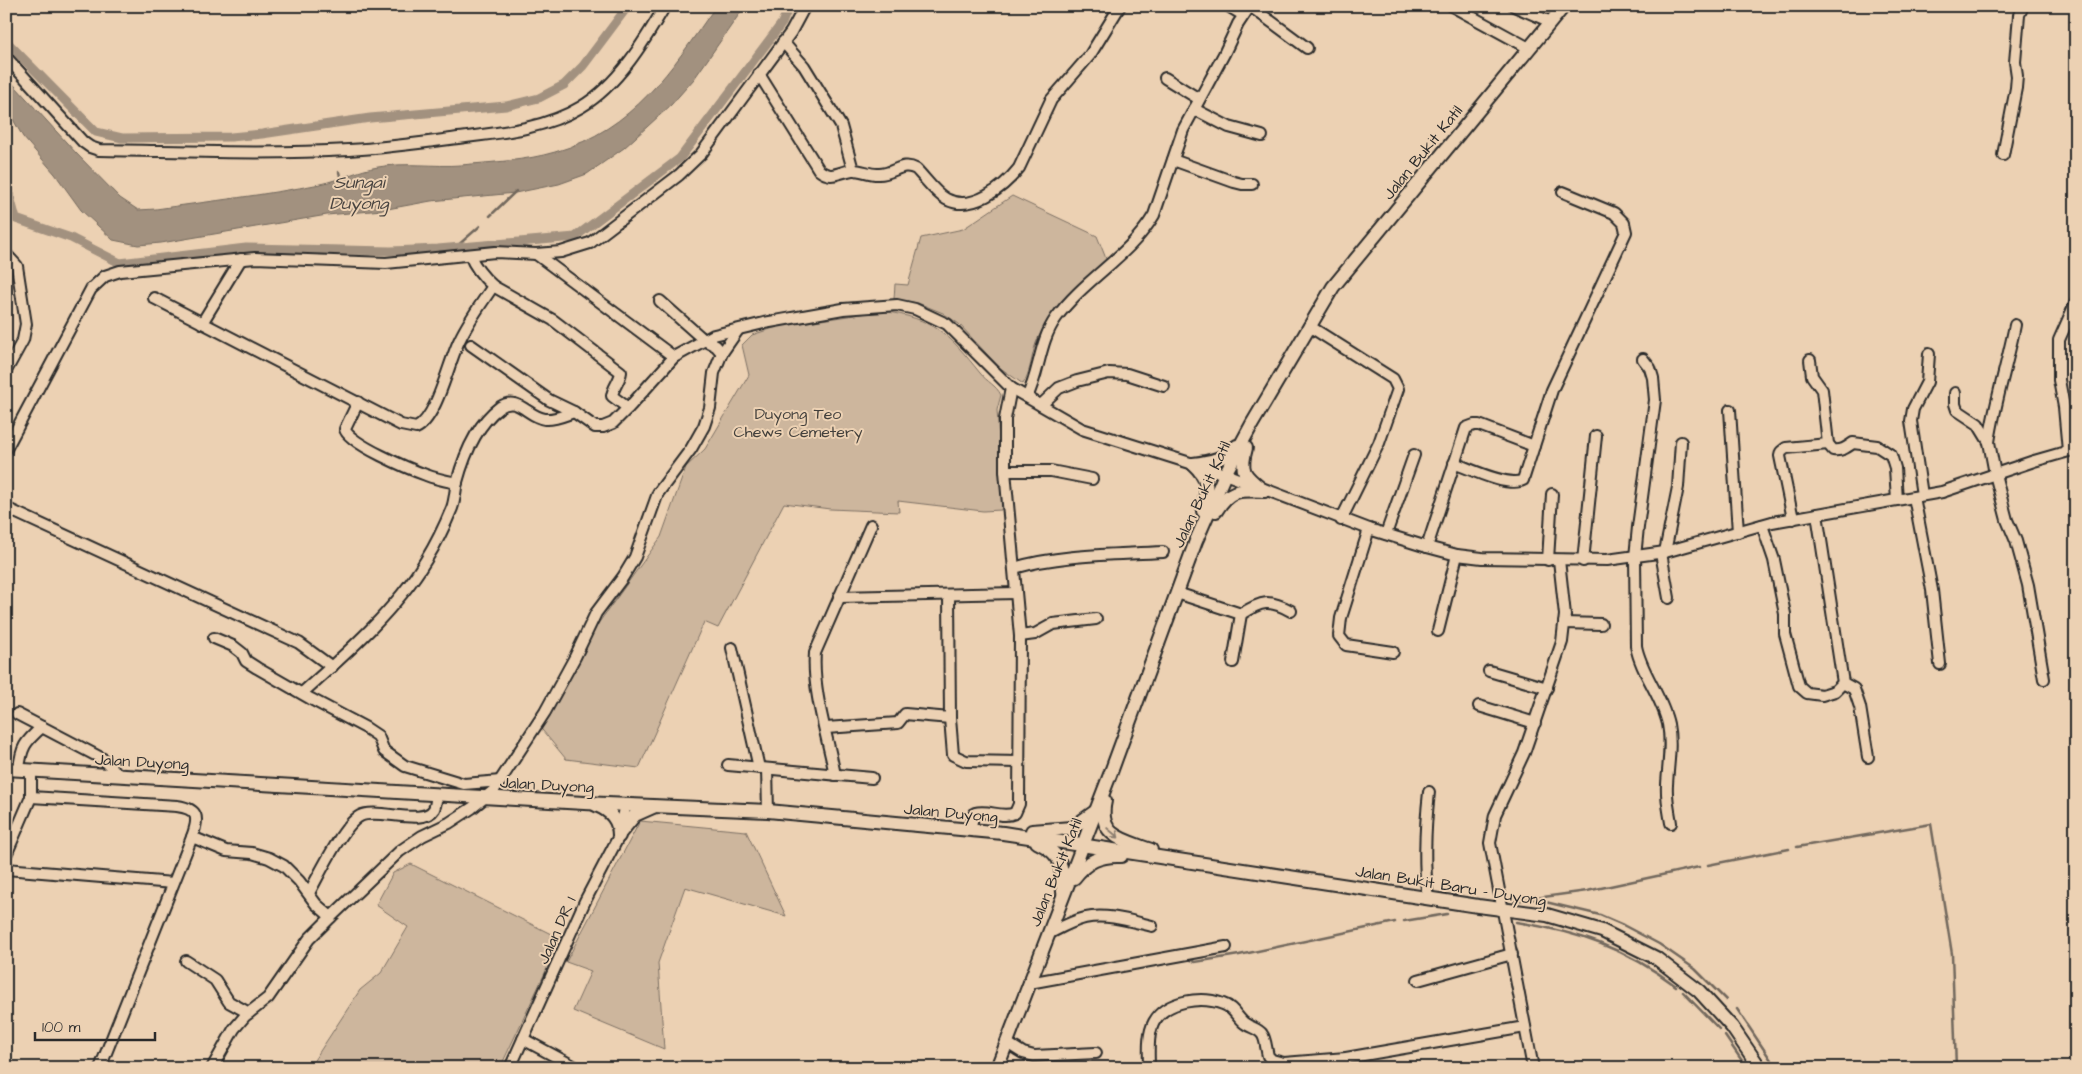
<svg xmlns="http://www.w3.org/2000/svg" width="2082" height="1074" viewBox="0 0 2082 1074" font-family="'Architects Daughter',sans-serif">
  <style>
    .green { fill: #cdb69d; stroke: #7c7064 }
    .water { fill: #a2917f; stroke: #72685d }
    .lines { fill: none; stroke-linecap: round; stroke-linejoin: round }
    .stream { stroke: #72685d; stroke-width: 2.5 }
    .canal { stroke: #a2917f; stroke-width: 9 }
    .minor-casing { stroke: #2b2b2b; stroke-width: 14 }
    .major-casing { stroke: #2b2b2b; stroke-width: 16 }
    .minor { stroke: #ecd1b3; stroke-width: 10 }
    .major { stroke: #ecd1b3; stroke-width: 12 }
    .oneway { stroke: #8c7e6f }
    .labels { text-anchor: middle; stroke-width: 4; stroke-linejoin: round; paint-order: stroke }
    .street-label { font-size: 16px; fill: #2b2b2b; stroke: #ecd1b3 }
    .park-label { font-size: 16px; fill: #43403c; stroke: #ecd1b3 }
    .water-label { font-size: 18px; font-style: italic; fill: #494440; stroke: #ecd1b3 }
  </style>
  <rect width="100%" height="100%" fill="#ecd1b3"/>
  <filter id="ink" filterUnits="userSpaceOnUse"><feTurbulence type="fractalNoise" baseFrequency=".02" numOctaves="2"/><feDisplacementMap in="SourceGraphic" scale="10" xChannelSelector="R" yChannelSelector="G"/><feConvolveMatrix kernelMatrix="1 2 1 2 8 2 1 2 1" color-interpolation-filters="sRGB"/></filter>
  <g filter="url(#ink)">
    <!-- green -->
    <g class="green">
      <path d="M 1012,196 L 1097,236 L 1107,261 C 1079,284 1050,308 1036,343 C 1031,357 1031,371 1023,384 L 999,367 L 959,324 L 943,313 L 918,303 L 894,299 L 895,284 L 908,285 L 921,238 L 963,229 Z"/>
      <path d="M 882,311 C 935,319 948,333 980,373 C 987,382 996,385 1001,395 L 997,410 L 1003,502 L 1001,510 L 983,511 L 898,501 L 899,512 L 830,509 L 784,503 L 718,628 L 704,622 L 639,768 L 566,759 L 538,725 L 592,632 L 661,537 L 686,467 L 705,449 L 749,375 L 742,345 L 752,335 L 780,326 Z"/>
      <polygon points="640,821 746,831 786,916 685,887 658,963 664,1049 573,1011 591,971 566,962"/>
      <polygon points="411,864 561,939 500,1068 309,1068 360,990 381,973 408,927 376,905 393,873"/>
    </g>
    <!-- water -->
    <path class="water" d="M 716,6 L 745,6 L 694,79 L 671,105 L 624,148 L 587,174 L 559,184 L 515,193 L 431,201 L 382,210 L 327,215 L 161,243 L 138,245 L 113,240 L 81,210 L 55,174 L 23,137 L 6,107 L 6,76 L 76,153 L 120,198 L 138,210 L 156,209 C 211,201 266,195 320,184 C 340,180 358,170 378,167 C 406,162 434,167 461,165 C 492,162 525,161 555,152 C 634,129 671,70 716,6 Z"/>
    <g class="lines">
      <!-- stream -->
      <g class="stream">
        <polyline points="339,172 341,180"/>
        <polyline points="490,216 516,191"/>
        <polyline points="456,247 480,226"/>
        <polyline points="1797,847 1931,824 1952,954 1956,1068"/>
        <polyline points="1708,865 1789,849"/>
        <polyline points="1533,899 1600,915 1623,925 1659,944 1695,969 1726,1000"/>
        <polyline points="1514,901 1587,891 1699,867"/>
        <polyline points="1404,921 1447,914"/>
        <path d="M 1516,922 C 1577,932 1626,948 1676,986"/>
        <polyline points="1187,958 1195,962 1239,955 1395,922"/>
        <polyline points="1079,979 1121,971"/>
        <polyline points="1683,992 1719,1029"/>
        <polyline points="1737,1009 1775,1066"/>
        <polyline points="1725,1036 1747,1068"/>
      </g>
      <!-- canal -->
      <g class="canal">
        <polyline points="6,41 96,132 122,138 231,137 262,134 370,118 506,106 539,98 564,85 583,66 628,6"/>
        <polyline points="6,182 16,219 71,238 120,263 246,248 391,251 438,249 575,237 680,158 782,23 789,6"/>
      </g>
      <defs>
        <g id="minor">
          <polyline points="1228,6 1243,15"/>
          <polyline points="1250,6 1307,48"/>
          <polyline points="1452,6 1529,48"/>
          <polyline points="1514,6 1551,22"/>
          <polyline points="783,42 804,66 841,126 853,170"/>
          <path d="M 6,57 L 83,142 L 90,147 L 99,150 C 182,151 266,155 349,150 C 385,148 421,143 458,138 C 499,133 545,129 581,107 C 618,85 644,42 665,6"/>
          <path d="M 759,74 L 819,170 C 832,180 838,172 852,170 C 860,169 870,175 879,174 C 894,174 902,161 916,169 C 925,178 935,193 946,199 C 972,213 1004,187 1019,168 L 1051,100 L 1090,55 L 1120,6"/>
          <polyline points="1165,78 1199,99"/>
          <polyline points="1194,109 1229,127 1262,136"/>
          <polyline points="2003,155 2016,88 2017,76 2015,62 2019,15 2023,6"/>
          <polyline points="1173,160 1234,182 1242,184 1252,184"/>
          <polyline points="6,254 17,266 26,324 23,340 6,371"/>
          <polyline points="536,254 674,357"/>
          <path d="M 493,286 L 553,320 L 621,372 C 620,381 613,387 612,396 L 628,408"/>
          <path d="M 154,298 L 401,425 L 416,428 C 437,419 449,360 460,339 C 469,320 482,303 493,286 C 483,277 475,268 470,255"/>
          <polyline points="660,301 704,340 716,346 722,353"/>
          <polyline points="202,323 241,259"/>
          <polyline points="1309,326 1393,379 1398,389 1379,443 1341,520"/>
          <polyline points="471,345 549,400 574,412 595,427 603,427 613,423 631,405 674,357 714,335 764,323 843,309 897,305 915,309 947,324 1011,388 1082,429 1225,474 1369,529 1427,547 1457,555 1482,558 1607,560 1665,552 1772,522 1942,492 2034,461 2076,449"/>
          <path d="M 1643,359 L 1650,368 L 1653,378 L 1655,400 L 1638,527 L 1635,557 L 1636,646 C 1641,673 1662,696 1668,724 C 1672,745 1668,764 1667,785 C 1666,798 1669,810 1671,823"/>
          <path d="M 1810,360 L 1812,376 L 1822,390 L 1828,444 L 1833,450 C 1842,451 1846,448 1853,443 L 1877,446 L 1891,455 L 1895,468 L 1897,500"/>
          <polyline points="1955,393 1955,404 1957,410 1978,424 1989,442 1995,474 2007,520 2016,541 2028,585 2044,679"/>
          <path d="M 1027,397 C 1040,371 1039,342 1056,318 C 1084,279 1130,256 1154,215 L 1183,130 L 1224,54 L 1238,24 L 1250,6"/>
          <path d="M 358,402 L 345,429 C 347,443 412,470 426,475 C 436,479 447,481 457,483"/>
          <polyline points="1041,405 1059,388 1077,381 1109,373 1127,374 1164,386"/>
          <polyline points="1730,410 1738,532"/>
          <path d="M 1989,442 C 1995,402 2007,365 2015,325"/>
          <polyline points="6,449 91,289 105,276 120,271 255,258 386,263 495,252 536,254 561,252 590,243 679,175 701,154 791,32 805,6"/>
          <polyline points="2068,451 2064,407 2059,380 2059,340 2076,302"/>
          <path d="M 1454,463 C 1470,469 1509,488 1523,480 L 1552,390 L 1626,232 L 1624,223 L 1614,213 L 1563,192"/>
          <polyline points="1005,471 1051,471 1092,479"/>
          <polyline points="1922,495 1911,421 1913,409 1927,382 1929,354"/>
          <polyline points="1914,497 1932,590 1940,664"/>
          <polyline points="6,508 299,643 332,667"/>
          <polyline points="1817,514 1843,683 1854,689 1860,707 1868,757"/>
          <polyline points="1793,519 1780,456 1781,452 1786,448 1828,444"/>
          <polyline points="1762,525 1774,560 1785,614 1785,634 1799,686 1807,693 1822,695 1835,691 1843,683"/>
          <polyline points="1369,529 1341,618 1339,636 1346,645 1393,652"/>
          <polyline points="1386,534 1414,455"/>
          <polyline points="1427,547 1466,428 1474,425 1479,425 1534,446"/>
          <polyline points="1665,552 1678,487 1681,442"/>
          <polyline points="1661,553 1669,598"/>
          <polyline points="1548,560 1552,494"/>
          <polyline points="1583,561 1596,436"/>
          <path d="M 1014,568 C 1062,554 1113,555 1163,552"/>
          <polyline points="1177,593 1241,614 1233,662"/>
          <polyline points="949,595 950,718 953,755 966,761 1019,762"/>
          <polyline points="839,597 1016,593"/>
          <path d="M 1241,614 C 1262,601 1269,599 1291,611"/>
          <polyline points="1564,623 1601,624"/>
          <polyline points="1438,631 1457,555"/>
          <polyline points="1020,636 1035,634 1053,624 1096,619"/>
          <polyline points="214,638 233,646 242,653 246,661 257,668 311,699 366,728 378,736 384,751 405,766 464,784 501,781"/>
          <polyline points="732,648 759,768"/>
          <polyline points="1489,671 1547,688"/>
          <path d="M 302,693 C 346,654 396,610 426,560 C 436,544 445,525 452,508 C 455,500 455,491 457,482 C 464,456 477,424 500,407 C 518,395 528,417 545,419 C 555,420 565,415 574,412"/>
          <polyline points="1479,706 1535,723"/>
          <polyline points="17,714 42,727"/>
          <polyline points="826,728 898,723 905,714 950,718"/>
          <polyline points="728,765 872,778"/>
          <polyline points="767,769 768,811"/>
          <path d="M 19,770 C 21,747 25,742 42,727 L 103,759 L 120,776"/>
          <path d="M 835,775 C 828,738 812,691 815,653 L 871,525"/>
          <path d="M 31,797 L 177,806 C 199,809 199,818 192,837 L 100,1068"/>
          <path d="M 970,830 L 973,817 L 975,813 C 989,809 1001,819 1015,813 L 1019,804 L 1020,636 L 1005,471 L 1005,419 L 1011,388"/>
          <polyline points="192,837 226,851 252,853 269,858 284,866 299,881 316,904 331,917"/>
          <polyline points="6,855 31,797 31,770"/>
          <polyline points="6,869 173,883"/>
          <path d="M 309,893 C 319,875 343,825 360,816 C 377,807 423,827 434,809 C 436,805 436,799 437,794"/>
          <path d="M 1428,898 C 1423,862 1425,828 1429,792"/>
          <path d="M 1048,934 C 1060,928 1072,921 1085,918 C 1106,913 1131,921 1152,926"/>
          <polyline points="186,961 215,980 229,1002 249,1013"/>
          <polyline points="1418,980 1512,954"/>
          <polyline points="1029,983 1226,947"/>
          <polyline points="523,1039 577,1068"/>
          <polyline points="1007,1043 1023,1053 1034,1056 1096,1053"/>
          <polyline points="212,1068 234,1029 245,1016 268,998 309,939 331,917 400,851 422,836 449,823 472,808 494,790 545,712 575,657 596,613 623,577 635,557 658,493 691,449 704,426 710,408 714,373 722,353 738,330"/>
          <polyline points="510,1068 585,901 619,836 626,804"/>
          <path d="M 1149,1068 C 1149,1053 1147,1035 1154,1022 C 1166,1000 1202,996 1223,1004 C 1233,1007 1236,1016 1243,1022 C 1248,1027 1258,1028 1262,1034 C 1266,1039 1266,1049 1268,1056 L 1272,1060 L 1284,1063 L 1346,1058 L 1525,1027"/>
          <polyline points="1343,1068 1346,1058"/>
          <polyline points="1533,1068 1490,843 1495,815 1524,753 1562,642 1565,615 1559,560"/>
        </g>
        <g id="major">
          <path d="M 1246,448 C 1239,473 1245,476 1264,491"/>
          <path d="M 1193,464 C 1210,480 1208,489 1203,511"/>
          <path d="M 1193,464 C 1211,462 1224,459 1237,446"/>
          <path d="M 1216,511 C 1230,488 1240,490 1264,491"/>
          <polyline points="6,769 584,803 768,811 1003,833 1478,906 1547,915 1602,931 1656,958 1699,991 1732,1027 1760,1068"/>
          <path d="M 1105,801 C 1097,837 1124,840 1151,850"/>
          <path d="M 596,805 C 611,811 619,820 619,836"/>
          <polyline points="1032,831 1072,828 1096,811"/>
          <polyline points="621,832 635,815 653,807"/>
          <path d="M 1037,842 C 1064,855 1061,865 1063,892"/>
          <path d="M 1074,878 C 1087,861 1100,855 1121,856"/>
          <polyline points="997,1068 1111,772 1196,541 1225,474 1252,424 1333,287 1564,6"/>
        </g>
      </defs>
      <!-- minor casing -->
      <use href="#minor" class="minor-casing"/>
      <!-- major casing -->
      <use href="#major" class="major-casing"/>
      <!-- minor -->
      <use href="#minor" class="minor"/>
      <!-- major -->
      <use href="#major" class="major"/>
    </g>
    <!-- one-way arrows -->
    <defs><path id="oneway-shaft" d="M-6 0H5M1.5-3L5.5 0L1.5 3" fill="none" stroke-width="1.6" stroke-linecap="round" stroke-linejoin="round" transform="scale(1.25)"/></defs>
    <use class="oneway" href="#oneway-shaft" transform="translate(1113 833) rotate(40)"/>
  </g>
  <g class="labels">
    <!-- street labels -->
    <g class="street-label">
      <text transform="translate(1422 152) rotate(-51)" y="6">Jalan Bukit Katil</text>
      <text transform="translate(1201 494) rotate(-65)" y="6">Jalan Bukit Katil</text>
      <text transform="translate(142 761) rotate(3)" y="6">Jalan Duyong</text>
      <text transform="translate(547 784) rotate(3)" y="6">Jalan Duyong</text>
      <text transform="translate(951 812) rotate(5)" y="6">Jalan Duyong</text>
      <text transform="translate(1055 872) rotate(-68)" y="6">Jalan Bukit Katil</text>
      <text transform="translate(1451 885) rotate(9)" y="6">Jalan Bukit Baru - Duyong</text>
      <text transform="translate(556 930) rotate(-66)" y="6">Jalan DR 1</text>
    </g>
    <!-- park labels -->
    <g class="park-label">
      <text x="798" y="419">Duyong Teo<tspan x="798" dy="18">Chews Cemetery</tspan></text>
    </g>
    <!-- water labels -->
    <g class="water-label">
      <text x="359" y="188">Sungai<tspan x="359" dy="21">Duyong</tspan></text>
    </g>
  </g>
  <!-- margin -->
  <rect width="2082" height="1074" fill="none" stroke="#ecd1b3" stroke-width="25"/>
  <rect x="12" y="12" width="2057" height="1049" fill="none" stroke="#2b2b2b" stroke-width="2" filter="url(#ink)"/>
  <!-- scale -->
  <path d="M35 1032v8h120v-8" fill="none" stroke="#2b2b2b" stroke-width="2.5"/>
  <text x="42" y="1032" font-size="15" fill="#2b2b2b" stroke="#ecd1b3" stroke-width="4" paint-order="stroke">100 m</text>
</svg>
